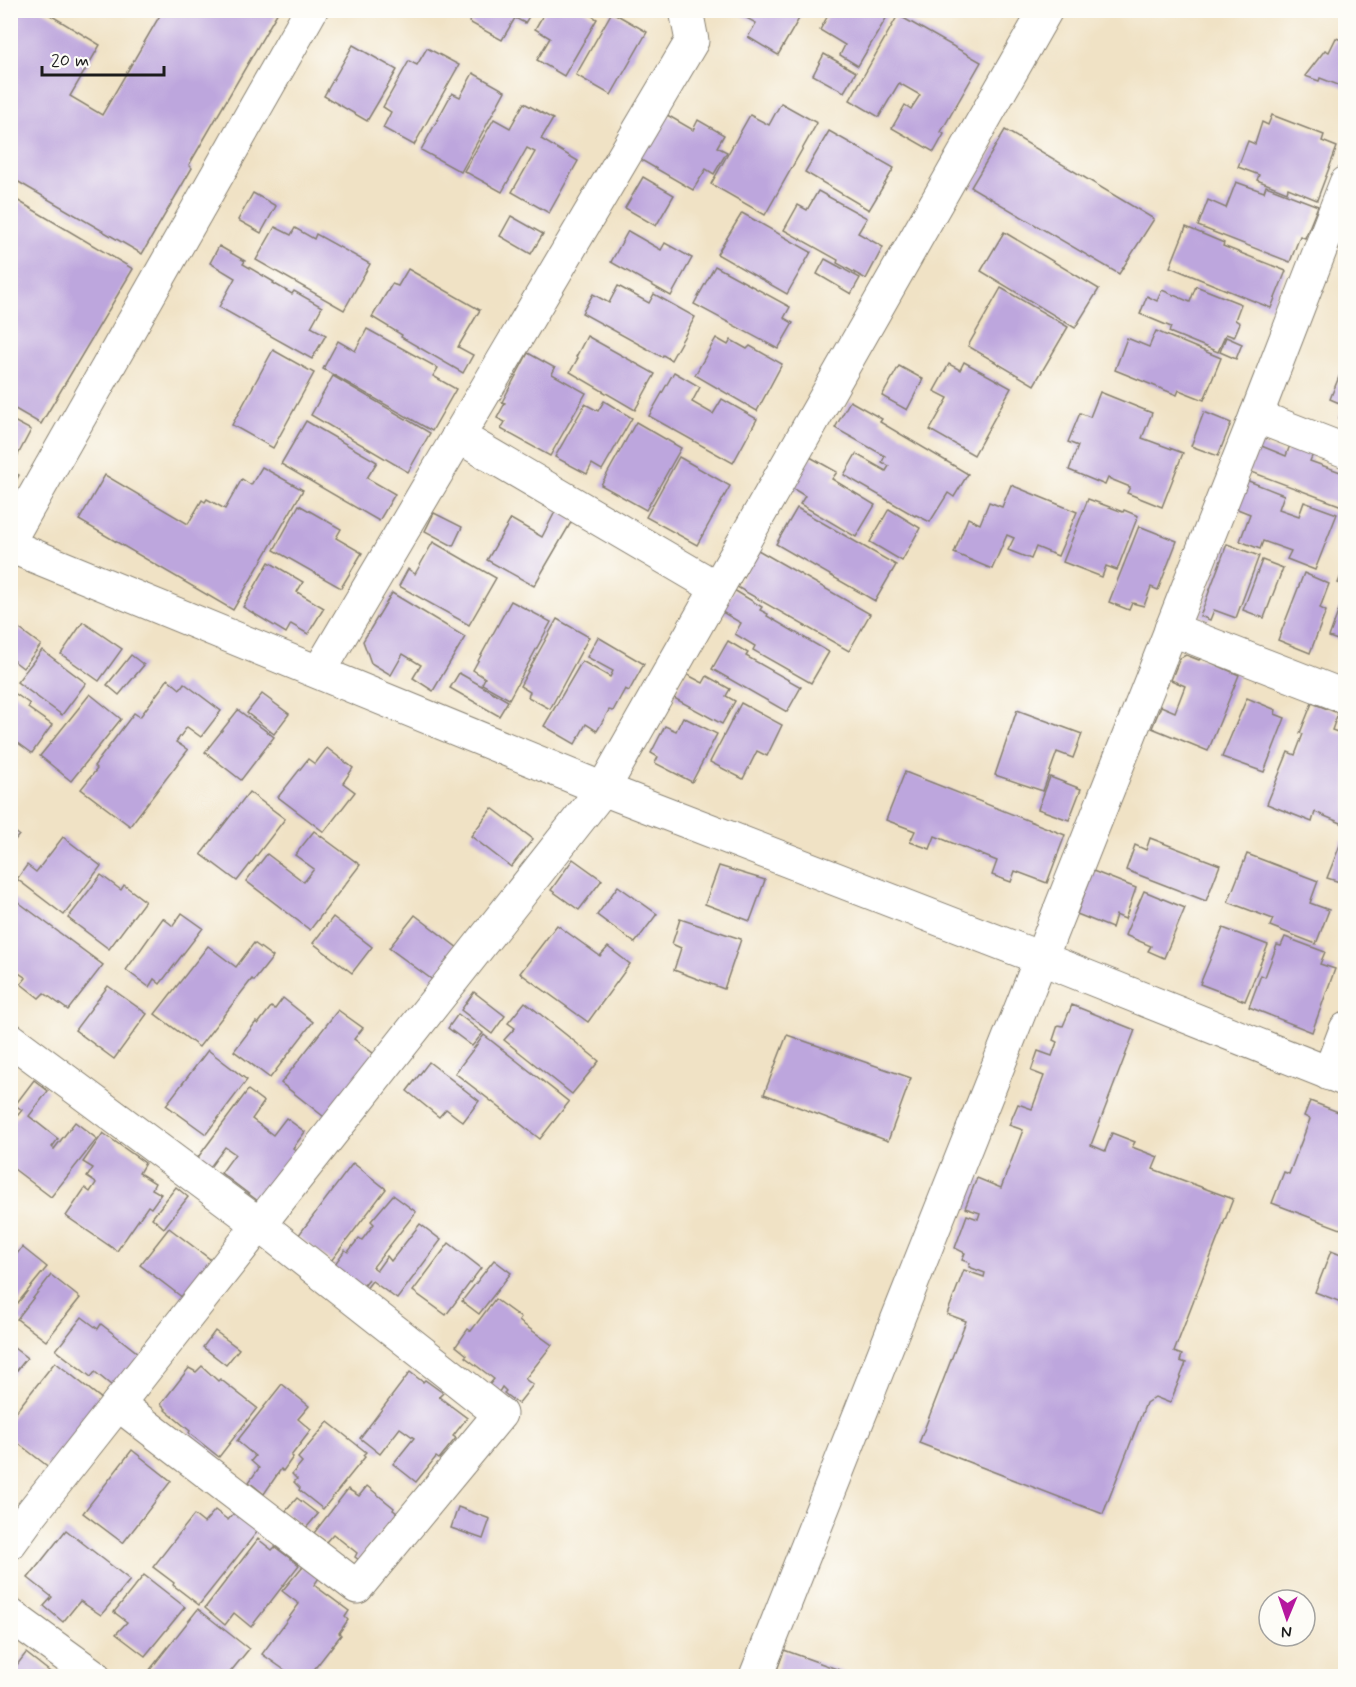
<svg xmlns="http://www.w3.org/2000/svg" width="1356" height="1687" viewBox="0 0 1356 1687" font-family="Mynerve,sans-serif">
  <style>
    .building { fill: #bda6dd }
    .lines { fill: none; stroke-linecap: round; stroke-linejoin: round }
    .street-casing { stroke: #867f70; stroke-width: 35 }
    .street { stroke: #fff; stroke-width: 33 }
  </style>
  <rect width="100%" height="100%" fill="#fdfcf7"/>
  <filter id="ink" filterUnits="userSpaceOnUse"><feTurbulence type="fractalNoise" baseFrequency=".0167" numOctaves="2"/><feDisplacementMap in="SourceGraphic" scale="12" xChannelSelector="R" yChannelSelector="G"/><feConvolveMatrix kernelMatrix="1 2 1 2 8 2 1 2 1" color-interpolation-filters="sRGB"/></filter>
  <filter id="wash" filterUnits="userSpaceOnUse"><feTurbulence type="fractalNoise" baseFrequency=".008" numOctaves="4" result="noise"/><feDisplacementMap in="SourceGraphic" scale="24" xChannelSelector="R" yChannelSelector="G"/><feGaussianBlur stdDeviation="1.35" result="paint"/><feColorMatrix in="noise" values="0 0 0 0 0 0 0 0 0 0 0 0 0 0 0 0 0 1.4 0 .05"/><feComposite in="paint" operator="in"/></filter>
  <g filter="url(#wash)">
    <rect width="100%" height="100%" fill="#f0e2c5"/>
    <g id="blocks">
      <!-- building -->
      <g class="building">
        <polygon points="10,10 42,10 100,45 70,96 102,115 163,10 279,10 189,165 192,168 142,254 10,177"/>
        <polygon points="476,10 533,10 525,23 515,18 502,40 469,22"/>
        <polygon points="546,10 583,10 597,19 564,76 537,60 550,38 535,29"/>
        <polygon points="738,10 804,10 778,55 748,37 756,23 737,13"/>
        <polygon points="831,10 891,10 858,66 840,55 845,45 820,30"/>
        <polygon points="612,12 647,32 611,95 576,75"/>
        <polygon points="898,15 981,62 941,132 944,134 934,152 892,128 905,105 911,109 920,95 899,83 879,117 850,100"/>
        <polygon points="1346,33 1346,88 1320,78 1319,81 1305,76 1325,50 1329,52 1336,38 1342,40"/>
        <polygon points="353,45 397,70 367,121 324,96"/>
        <polygon points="427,48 459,65 414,145 383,128 391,112 383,107 409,61 417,65"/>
        <polygon points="824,54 856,72 844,92 813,75"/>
        <polygon points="473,73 505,91 461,172 421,150 452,93 460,97"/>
        <polygon points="524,103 553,119 541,139 578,161 549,213 512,192 535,152 527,148 502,192 464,171 494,119 510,128"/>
        <polygon points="781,103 817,123 765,215 711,184 750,115 769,125"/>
        <polygon points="662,112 693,130 698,120 724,135 717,147 727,152 714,174 706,169 693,190 636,157"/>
        <polygon points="1272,115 1324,135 1322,141 1337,147 1317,200 1288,188 1287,192 1257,180 1259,175 1238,167 1248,141 1255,144 1262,122 1268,125"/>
        <polygon points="1005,130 1154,219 1119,274 971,187"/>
        <polygon points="829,131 894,168 869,210 805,172"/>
        <polygon points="643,177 674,195 656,226 625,208"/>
        <polygon points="1236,182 1264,192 1266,186 1318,206 1305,238 1300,236 1290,262 1198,226 1208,200 1226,208"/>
        <polygon points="818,191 867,218 858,233 883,247 866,279 837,263 838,260 784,230 798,205 807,210"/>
        <polygon points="253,193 276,206 261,233 238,220"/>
        <polygon points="10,196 133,269 41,424 10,406"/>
        <polygon points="742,213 811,252 787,294 717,254"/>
        <polygon points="511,216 543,234 531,254 500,236"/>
        <polygon points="275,227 291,235 295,228 314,239 316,234 370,264 344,310 256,260"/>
        <polygon points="1186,227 1224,243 1223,246 1286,271 1271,308 1170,267"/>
        <polygon points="628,231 661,250 665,243 692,258 671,296 611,262"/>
        <polygon points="1004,232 1099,289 1075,328 981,271"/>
        <polygon points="219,246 245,261 243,264 274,282 273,283 292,294 294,291 322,307 311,327 326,335 312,359 219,307 235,278 210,263"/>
        <polygon points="825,259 860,278 851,294 817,274"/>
        <polygon points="715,266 790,307 784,318 793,323 778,349 694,304"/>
        <polygon points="408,269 480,310 458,347 473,355 463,373 401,337 402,335 372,317 392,284 398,286"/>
        <polygon points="618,286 649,303 654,294 695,317 671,360 663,355 662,357 582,313 593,294 609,303"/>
        <polygon points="1196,286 1241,304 1235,320 1240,323 1234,337 1226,334 1218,352 1169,332 1171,327 1140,314 1147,296 1157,301 1162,290 1190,302"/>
        <polygon points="1001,288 1068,327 1034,385 968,346"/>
        <polygon points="367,329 438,368 433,376 456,389 432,431 323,369 338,341 355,351"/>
        <polygon points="1156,331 1221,358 1204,400 1179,390 1177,395 1115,370 1127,338 1149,347"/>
        <polygon points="587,336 655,374 635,410 570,372 578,358 576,357"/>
        <polygon points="1226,337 1242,344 1236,359 1220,352"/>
        <polygon points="716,338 728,345 731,340 747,349 750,346 782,364 757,411 695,375"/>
        <polygon points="273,350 314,373 273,448 232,425"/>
        <polygon points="528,353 555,368 552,374 586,393 550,456 501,429 505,422 497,418 505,403 502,402"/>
        <polygon points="964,362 1011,388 974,455 930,430 948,398 934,391 949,364 960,370"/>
        <polygon points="1345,362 1346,362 1346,420 1339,418 1344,405 1330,399"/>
        <polygon points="899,366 923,379 907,410 882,396"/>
        <polygon points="674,372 700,387 692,402 713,414 722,399 757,419 733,463 649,416"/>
        <polygon points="333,376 430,433 408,472 311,415"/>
        <polygon points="1100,392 1152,413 1142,438 1183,453 1162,507 1127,493 1130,487 1108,478 1105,485 1069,470 1078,446 1068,442 1080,413 1090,417"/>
        <polygon points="604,401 632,418 602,470 592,464 587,474 555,457 585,404 598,411"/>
        <polygon points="850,401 882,419 880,422 968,474 954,497 948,493 930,522 916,515 915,516 844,475 856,454 886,471 889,466 882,462 885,456 835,428"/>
        <polygon points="1204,412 1231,423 1218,456 1191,446"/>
        <polygon points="10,419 31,430 10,470"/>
        <polygon points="306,421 377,462 367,478 395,494 379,521 281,464"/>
        <polygon points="636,422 681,448 646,510 601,485"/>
        <polygon points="1259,445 1286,456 1290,445 1313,454 1310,461 1346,474 1346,497 1342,506 1249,471"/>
        <polygon points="679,457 730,486 697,545 646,517"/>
        <polygon points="810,457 837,472 832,479 875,505 856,537 800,504 805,496 792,488"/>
        <polygon points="262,467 303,490 233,610 79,520 105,475 188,524 202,500 205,502 207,499 225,509 242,479 251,485"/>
        <polygon points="10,471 19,475 10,492"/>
        <polygon points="1246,480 1284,495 1279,509 1299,516 1304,502 1337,514 1315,570 1287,559 1291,551 1263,541 1260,549 1240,541 1250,514 1235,508"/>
        <polygon points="1011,485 1077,512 1058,556 1036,547 1031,559 1008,550 1014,538 1007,535 992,569 954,553 968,518 980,524 989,502 1002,507"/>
        <polygon points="1088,499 1123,512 1124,510 1138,516 1117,570 1106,566 1102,577 1063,562"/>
        <polygon points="299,505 341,529 336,538 362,553 341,588 274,550"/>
        <polygon points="797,508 896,565 875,601 776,544"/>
        <polygon points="889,509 920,528 902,561 870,542"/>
        <polygon points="556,510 573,519 534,586 487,560 511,519 542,537"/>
        <polygon points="434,513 462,527 453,546 425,531"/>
        <polygon points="1139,526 1177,541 1158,590 1151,587 1144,606 1132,603 1129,610 1109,602"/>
        <polygon points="433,542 496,578 469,625 399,586 408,569 415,574"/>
        <polygon points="1227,544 1259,556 1236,618 1214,610 1210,620 1200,616"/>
        <polygon points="758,550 870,614 849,651 737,587"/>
        <polygon points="1262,560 1283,568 1264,618 1243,610"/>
        <polygon points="269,562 303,582 297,592 324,608 308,634 291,624 286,633 243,607"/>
        <polygon points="1343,571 1346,572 1346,586 1338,583"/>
        <polygon points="1304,573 1329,584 1320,608 1326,611 1310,653 1278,640"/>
        <polygon points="734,590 762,607 760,610 768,614 767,616 829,652 811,683 753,650 755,646 735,634 741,623 722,612"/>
        <polygon points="392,593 465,637 433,691 413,678 421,665 403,654 391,675 371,663 363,641"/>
        <polygon points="1345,593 1346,593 1346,643 1329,637"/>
        <polygon points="511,601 551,622 509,699 482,684 485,678 473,670"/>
        <polygon points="557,619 589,637 550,709 528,697 530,692 520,686"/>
        <polygon points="83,622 122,649 99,681 61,654"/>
        <polygon points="17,627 41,645 23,668 10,658 10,635"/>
        <polygon points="598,637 644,664 629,691 625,689 613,711 609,710 597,731 586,724 575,744 544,726 582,661 610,677 613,671 587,657"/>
        <polygon points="728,641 748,653 746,656 801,687 787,712 712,669"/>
        <polygon points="42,650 86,683 62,715 17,682"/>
        <polygon points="131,655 144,665 119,695 107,685"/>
        <polygon points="1186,655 1199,660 1201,658 1239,675 1208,751 1152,728 1161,706 1175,712 1185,686 1171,680 1180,658"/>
        <polygon points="459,673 508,701 499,716 450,688"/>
        <polygon points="686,674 703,683 707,676 730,689 726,696 735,701 722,724 674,698"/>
        <polygon points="168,679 180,689 184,683 221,711 201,737 187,727 176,742 188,750 130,826 81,789 97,769 94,766 134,713 140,717"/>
        <polygon points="10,690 30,704 28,708 52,725 32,753 10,737"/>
        <polygon points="90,694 121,719 71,781 40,756"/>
        <polygon points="262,694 289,714 274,734 247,713"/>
        <polygon points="1247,698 1276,710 1275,714 1285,718 1264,772 1222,757"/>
        <polygon points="741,703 782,725 767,756 757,751 743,779 710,762"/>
        <polygon points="1312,703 1338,713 1332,730 1346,735 1346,825 1315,812 1312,822 1267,804 1288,752 1295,755 1303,734 1300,733"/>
        <polygon points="238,710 274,737 241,780 205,752"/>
        <polygon points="1017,710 1082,734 1073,758 1057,752 1043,791 995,775"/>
        <polygon points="683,717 717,734 692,782 655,763 658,757 651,753 665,726 676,731"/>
        <polygon points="327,748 353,768 343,783 355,792 324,832 278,797 308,759 315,764"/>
        <polygon points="905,772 1065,835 1047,883 1015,871 1011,882 992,875 997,861 935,836 930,849 910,842 915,831 886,820"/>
        <polygon points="1050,777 1081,789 1069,820 1038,809"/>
        <polygon points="249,792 285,819 237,881 201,854"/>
        <polygon points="492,808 533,839 511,867 471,836"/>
        <polygon points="10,828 19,835 10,846"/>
        <polygon points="314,831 360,865 310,930 246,881 267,854 304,882 314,869 295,855"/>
        <polygon points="63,837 101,866 64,915 17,879 27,865 36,872"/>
        <polygon points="1150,838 1220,865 1206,901 1126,870 1135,845 1146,850"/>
        <polygon points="1346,838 1346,884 1327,878 1342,840 1344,841"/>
        <polygon points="1247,854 1318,881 1310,903 1329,910 1316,944 1270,926 1273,919 1228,902"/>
        <polygon points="573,859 602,880 579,910 551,890"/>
        <polygon points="719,866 765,880 750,921 705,904"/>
        <polygon points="1093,871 1136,888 1125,919 1116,915 1112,928 1077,914"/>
        <polygon points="101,875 121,890 124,885 145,901 109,949 68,918"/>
        <polygon points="618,886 657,914 635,943 597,915"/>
        <polygon points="1144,891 1185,908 1164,958 1148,951 1151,946 1125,935"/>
        <polygon points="10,896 103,965 68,1010 44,993 39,998 21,984 26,978 10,967"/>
        <polygon points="182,913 203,928 160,984 154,979 149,987 126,970 163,918 173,926"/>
        <polygon points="415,915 459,949 434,981 389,948"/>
        <polygon points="333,917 372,947 352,973 313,943"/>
        <polygon points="680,919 741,939 724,989 674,970 681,948 672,944"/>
        <polygon points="557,925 600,956 608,947 630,964 588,1022 520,973"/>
        <polygon points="1223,928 1268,945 1245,1001 1200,984"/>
        <polygon points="1285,937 1325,952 1320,964 1335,969 1312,1032 1249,1007 1261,975 1265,977 1277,945 1281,946"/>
        <polygon points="254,943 273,957 254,981 252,979 199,1047 155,1014 208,946 236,967"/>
        <polygon points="108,986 147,1014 114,1059 75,1030"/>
        <polygon points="474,992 505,1016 492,1034 461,1010"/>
        <polygon points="283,998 313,1022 270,1078 234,1051 256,1022 258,1024 271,1007 275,1009"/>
        <polygon points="525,1002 599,1061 572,1094 504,1040 515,1028 508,1023"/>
        <polygon points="1072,1005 1135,1030 1091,1145 1105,1151 1112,1133 1135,1142 1132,1147 1158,1157 1153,1169 1233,1199 1174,1352 1182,1355 1180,1361 1186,1363 1170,1403 1155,1397 1146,1403 1103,1514 919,1443 966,1321 947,1314 964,1270 984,1277 985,1273 969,1267 970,1263 962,1260 965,1253 955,1248 967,1215 978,1219 980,1213 965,1208 977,1178 1001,1188 1023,1130 1009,1125 1018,1104 1032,1109 1044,1076 1031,1071 1038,1051 1052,1056 1057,1042 1053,1040 1058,1025 1063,1026"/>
        <polygon points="338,1010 363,1028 354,1039 377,1056 328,1120 281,1083"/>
        <polygon points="458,1014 483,1033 472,1046 448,1028"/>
        <polygon points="484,1035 569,1102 540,1139 455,1073"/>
        <polygon points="787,1035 911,1078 888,1141 764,1094"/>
        <polygon points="208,1050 247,1080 206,1134 166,1105"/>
        <polygon points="429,1062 479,1101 463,1122 446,1109 439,1117 407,1091"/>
        <polygon points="34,1080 48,1091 29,1116 58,1139 52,1147 54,1149 75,1122 97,1139 51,1197 10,1166 10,1125 22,1110 15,1105"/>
        <polygon points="248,1090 264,1102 252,1119 273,1135 286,1118 305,1132 293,1148 301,1153 286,1172 282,1169 258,1201 221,1173 235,1154 225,1147 208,1170 196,1160"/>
        <polygon points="1310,1101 1346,1115 1346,1231 1272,1203 1284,1172 1289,1174 1310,1119 1304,1116"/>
        <polygon points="103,1133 145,1163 139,1173 155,1183 152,1189 161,1194 151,1208 148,1206 117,1251 66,1216 85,1188 90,1192 96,1183 87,1177 93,1168 83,1162"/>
        <polygon points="353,1163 386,1189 331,1261 298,1236"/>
        <polygon points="176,1187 188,1197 164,1228 152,1218"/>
        <polygon points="393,1195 416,1212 373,1267 377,1270 387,1256 391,1261 420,1224 441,1240 397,1299 372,1281 365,1290 363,1288 369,1279 360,1290 332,1268 345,1250 348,1252 359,1238 362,1240 374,1224 371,1221"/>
        <polygon points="169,1228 215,1263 187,1301 140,1265"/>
        <polygon points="449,1243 481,1268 446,1315 413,1291"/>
        <polygon points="22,1247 47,1267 12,1310 10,1309 10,1255 14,1258"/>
        <polygon points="1331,1251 1346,1257 1346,1304 1315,1292"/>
        <polygon points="494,1260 511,1273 479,1314 462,1301"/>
        <polygon points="51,1275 80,1298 46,1341 17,1319"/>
        <polygon points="495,1299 521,1318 519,1321 552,1345 525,1379 533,1385 518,1404 504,1393 506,1391 502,1387 499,1392 489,1385 494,1379 465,1357 467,1355 456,1346 468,1329 471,1331"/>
        <polygon points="82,1317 98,1329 101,1324 143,1357 117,1390 95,1372 91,1377 56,1350"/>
        <polygon points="215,1331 239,1349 226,1365 203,1347"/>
        <polygon points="10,1345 27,1358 10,1379"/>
        <polygon points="55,1362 103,1400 50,1468 10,1437 10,1419"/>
        <polygon points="202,1366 218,1381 220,1379 257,1408 219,1457 189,1433 190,1431 165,1410 166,1409 161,1404 189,1368 196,1372"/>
        <polygon points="410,1372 423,1382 425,1380 443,1393 439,1397 467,1418 453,1436 456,1438 439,1459 436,1457 416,1482 393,1464 414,1438 400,1428 380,1454 360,1438"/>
        <polygon points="282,1384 309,1406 298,1419 311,1430 291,1456 293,1457 283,1471 281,1469 264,1494 249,1482 259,1468 251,1461 255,1456 237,1441"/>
        <polygon points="328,1422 366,1452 363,1455 365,1457 323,1509 299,1490 300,1488 294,1482 297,1479 292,1474 302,1462 298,1458"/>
        <polygon points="132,1450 171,1481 123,1543 83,1513"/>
        <polygon points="367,1486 394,1508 393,1510 397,1513 359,1560 355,1557 357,1553 333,1534 326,1542 314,1533 348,1489 359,1496"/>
        <polygon points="297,1498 318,1514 306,1528 285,1512"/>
        <polygon points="458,1507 490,1519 483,1539 451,1528"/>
        <polygon points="215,1510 228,1520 234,1513 258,1531 199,1605 173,1585 174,1583 153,1567 194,1515 204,1523"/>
        <polygon points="66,1530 130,1580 101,1615 80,1601 63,1622 44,1606 52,1597 28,1578"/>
        <polygon points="258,1539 272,1550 275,1547 299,1565 251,1627 234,1613 225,1625 205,1608"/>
        <polygon points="303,1566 319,1578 314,1585 349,1611 345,1617 348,1620 339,1633 341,1635 309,1676 298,1676 294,1674 293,1676 262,1654 299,1604 282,1591"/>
        <polygon points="144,1575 185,1607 145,1656 116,1634 127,1622 114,1612"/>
        <polygon points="198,1609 249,1649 227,1676 145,1676"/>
        <polygon points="784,1650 856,1676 775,1676"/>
        <polygon points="26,1653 54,1675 53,1676 10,1676 10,1674"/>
      </g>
    </g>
  </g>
  <g filter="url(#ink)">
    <use href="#blocks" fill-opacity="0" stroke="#867f70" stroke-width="1.5"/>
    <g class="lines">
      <defs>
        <g id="street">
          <polyline points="1256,416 1346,451"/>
          <polyline points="458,436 717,588"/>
          <polyline points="10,539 311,10"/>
          <polyline points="10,546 603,789 1040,958 1346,1080"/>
          <polyline points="1171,629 1346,697"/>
          <polyline points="319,672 692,41 686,10"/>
          <polyline points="10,1039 260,1225 500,1414 357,1587 118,1404"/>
          <polyline points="1329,1074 1346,1029"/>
          <polyline points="10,1543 31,1514 603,789 1046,10"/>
          <polyline points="10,1615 94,1676"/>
          <polyline points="756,1676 1256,416 1346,183"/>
        </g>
      </defs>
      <!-- street casing -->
      <use href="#street" class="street-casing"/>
      <!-- street -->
      <use href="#street" class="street"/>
    </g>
  </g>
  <!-- margin -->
  <rect width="1356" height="1687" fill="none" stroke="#fdfcf7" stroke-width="36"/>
  <!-- north arrow -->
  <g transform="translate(1287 1618) rotate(182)"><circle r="28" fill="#fdfcf7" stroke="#a3a29f" stroke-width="1.5"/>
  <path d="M0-4.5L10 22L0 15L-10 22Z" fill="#b5179e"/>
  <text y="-9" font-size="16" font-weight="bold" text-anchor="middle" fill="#1c1c1c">N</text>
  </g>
  <!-- scale -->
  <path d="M42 66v9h122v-9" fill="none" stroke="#1c1c1c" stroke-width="3"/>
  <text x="51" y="66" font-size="18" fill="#1c1c1c" stroke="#fdfcf7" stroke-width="4.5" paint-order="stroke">20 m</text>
</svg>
